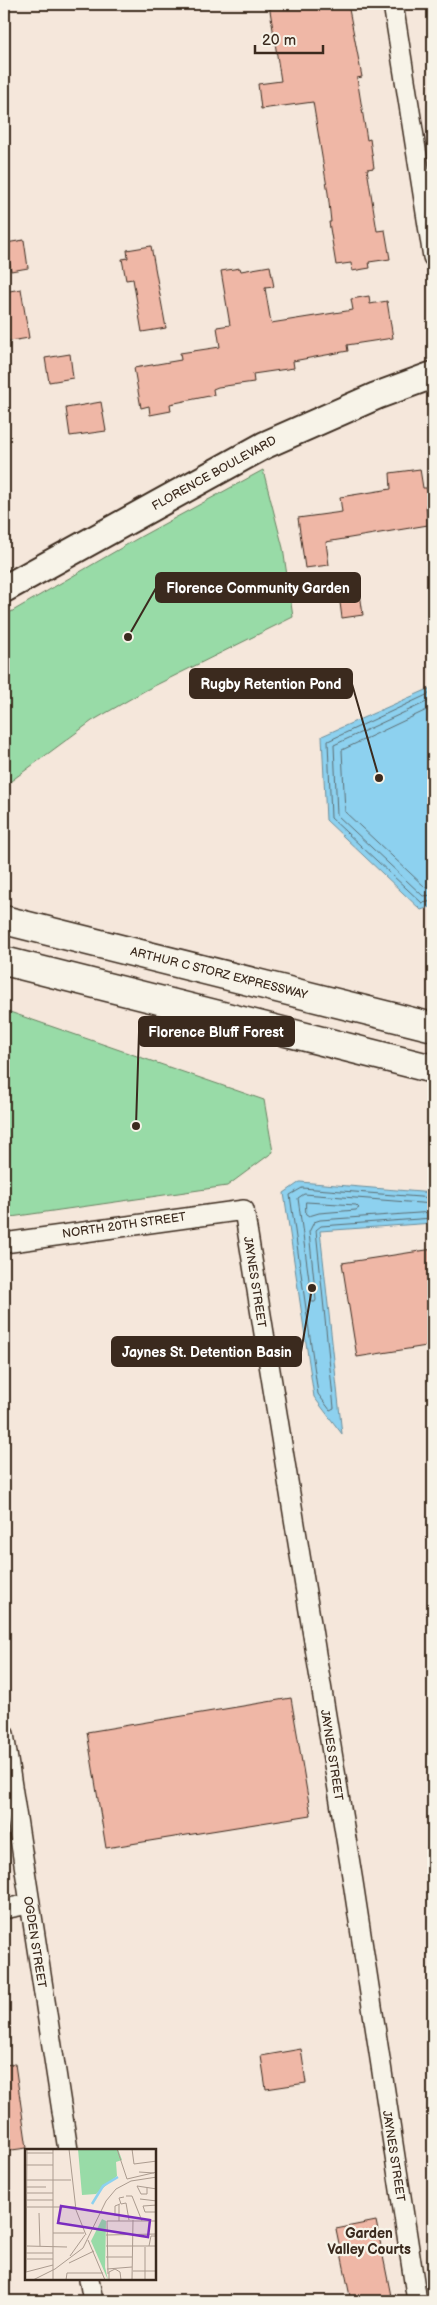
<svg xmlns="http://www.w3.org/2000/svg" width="437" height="2305" viewBox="0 0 437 2305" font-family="'Balsamiq Sans',sans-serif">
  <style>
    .green { fill: #98dba7; stroke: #6a8262 }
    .water { fill: #8dd1ef; stroke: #6c8e9b }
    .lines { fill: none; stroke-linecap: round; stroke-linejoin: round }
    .shore { stroke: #5c6d72; stroke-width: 1 }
    .building { fill: #efb7a6; stroke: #3b2a1e }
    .street-casing { stroke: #3b2a1e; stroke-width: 22 }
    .secondary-casing { stroke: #3b2a1e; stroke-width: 30 }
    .highway-casing { stroke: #3b2a1e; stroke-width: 31 }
    .street { stroke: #f7f3e8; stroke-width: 19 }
    .secondary { stroke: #f7f3e8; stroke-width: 26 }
    .highway { stroke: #f7f3e8; stroke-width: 28 }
    .labels { text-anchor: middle; stroke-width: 4.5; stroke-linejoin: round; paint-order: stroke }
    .street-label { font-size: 12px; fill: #3b2a1e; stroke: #f7f3e8 }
    .neighbourhood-label { font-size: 14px; font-weight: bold; fill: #3b2a1e; stroke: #f7f3e8 }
    .inset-river { fill: none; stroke: #8dd1ef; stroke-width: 2.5 }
    .inset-road { fill: none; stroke: #ab9b8f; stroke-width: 1 }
    .view { fill: #7b2cbf; fill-opacity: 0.15; stroke: #7b2cbf; stroke-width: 2.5 }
    .inset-edge { fill: none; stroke: #3b2a1e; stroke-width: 2.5 }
    .leader { fill: none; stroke: #3b2a1e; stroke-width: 2 }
    .callout-dot { fill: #3b2a1e; stroke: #f7f3e8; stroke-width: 2 }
    .callout { fill: #3b2a1e; stroke: #3b2a1e; stroke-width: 2 }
    .callout-label { font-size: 14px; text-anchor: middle; font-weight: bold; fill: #fff }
  </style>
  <rect width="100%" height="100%" fill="#f5e7db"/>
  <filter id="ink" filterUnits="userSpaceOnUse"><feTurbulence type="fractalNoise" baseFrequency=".02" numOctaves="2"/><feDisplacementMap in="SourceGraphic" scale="10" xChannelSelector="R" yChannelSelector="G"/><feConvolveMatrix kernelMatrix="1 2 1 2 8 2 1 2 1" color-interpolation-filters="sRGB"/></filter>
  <g filter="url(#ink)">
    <!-- green -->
    <g class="green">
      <polygon points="263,470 283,548 293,617 146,690 92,721 7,784 4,778 4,616 140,537"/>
      <polygon points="4,1010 264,1100 273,1152 227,1186 4,1218"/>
    </g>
    <!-- water -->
    <g class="water">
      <polygon points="433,687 433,906 421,910 326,820 322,736"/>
      <polygon points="300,1182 433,1193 433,1223 320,1231 342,1434 314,1397 284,1193"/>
    </g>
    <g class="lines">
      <!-- shore -->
      <g class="shore">
        <polyline points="433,692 328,741 331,818 422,903 433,901"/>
        <polyline points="433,699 334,745 337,815 423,896 433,895"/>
        <polyline points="433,707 342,750 345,812 425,887 433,888"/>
        <polyline points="433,1198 302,1188 290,1195 318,1394 330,1410 334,1408 316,1230 321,1226 433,1218"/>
        <polygon points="306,1202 356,1205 359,1208 356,1210 319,1213 309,1216 306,1214"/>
        <polyline points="433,1204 304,1194 298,1198 312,1302 315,1302 316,1300 309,1232 314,1222 320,1220 433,1212"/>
      </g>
    </g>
    <!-- building -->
    <g class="building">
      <polygon points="269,4 348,4 362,77 357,78 367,140 370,139 374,168 367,169 377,231 385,230 390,259 369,262 370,268 352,271 351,263 336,265 329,222 331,222 328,193 313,102 261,109 258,84 281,81"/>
      <polygon points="24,240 28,268 11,271 6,243"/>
      <polygon points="151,246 166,328 142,332 133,279 126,280 122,259 128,258 127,250"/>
      <polygon points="270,266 274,287 265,288 271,323 353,310 351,299 369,296 370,304 387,301 393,338 347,345 348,351 293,361 294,368 253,374 254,382 218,387 213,389 214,395 170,404 171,411 150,415 149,406 141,408 134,368 181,360 180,353 220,347 217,327 230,325 221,271 240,268 241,271"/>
      <polygon points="21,289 29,338 4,342 4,292"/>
      <polygon points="70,354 73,378 49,382 45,358"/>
      <polygon points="101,402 106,431 70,436 66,408"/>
      <polygon points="420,469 423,488 427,488 429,505 426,505 428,525 326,542 329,565 305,568 298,518 342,512 340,497 391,489 390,473"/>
      <polygon points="360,593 363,615 342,618 339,595"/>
      <polygon points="433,1249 433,1345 357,1357 342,1263"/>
      <polygon points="291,1698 311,1815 106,1848 87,1732"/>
      <polygon points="301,2049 306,2083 266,2089 261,2056"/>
      <polygon points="15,2064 27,2148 4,2151 4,2065"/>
      <polygon points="376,2221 392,2301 351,2301 336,2229"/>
    </g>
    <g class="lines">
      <defs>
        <g id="street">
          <polyline points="393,4 433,257"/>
          <polyline points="4,1243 244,1210 353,1882 417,2301"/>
          <polyline points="4,1734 68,2150"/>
          <polyline points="4,1909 29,1904"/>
          <polyline points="89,2279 93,2301"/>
        </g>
        <polyline id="secondary" points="4,589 265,445 376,396 433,375"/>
        <g id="highway">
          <polyline points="4,920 433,1027"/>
          <polyline points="4,961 433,1069"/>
        </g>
      </defs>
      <!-- street casing -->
      <use href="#street" class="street-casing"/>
      <!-- secondary casing -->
      <use href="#secondary" class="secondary-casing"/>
      <!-- highway casing -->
      <use href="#highway" class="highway-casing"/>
      <!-- street -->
      <use href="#street" class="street"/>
      <!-- secondary -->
      <use href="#secondary" class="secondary"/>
      <!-- highway -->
      <use href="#highway" class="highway"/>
    </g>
  </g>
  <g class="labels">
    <!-- street labels -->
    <g class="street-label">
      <text transform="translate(214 473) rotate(-29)" y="4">FLORENCE BOULEVARD</text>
      <text transform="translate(219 973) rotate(14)" y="4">ARTHUR C STORZ EXPRESSWAY</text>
      <text transform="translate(124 1225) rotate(-8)" y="4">NORTH 20TH STREET</text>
      <text transform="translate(255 1282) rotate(81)" y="4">JAYNES STREET</text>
      <text transform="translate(332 1755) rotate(81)" y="4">JAYNES STREET</text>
      <text transform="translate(35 1942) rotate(81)" y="4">OGDEN STREET</text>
      <text transform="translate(394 2156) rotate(81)" y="4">JAYNES STREET</text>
    </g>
    <!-- neighbourhood labels -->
    <g class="neighbourhood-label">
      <text x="369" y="2238">Garden<tspan x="369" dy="16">Valley Courts</tspan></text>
    </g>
  </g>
  <!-- overview -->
  <g transform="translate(25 2149)">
    <rect width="131" height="131" fill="#f5e7db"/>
    <path d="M 53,0 L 93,0 L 97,11 L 91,13 L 92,27 L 71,45 L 57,46 ZM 77,70 L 81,72 L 80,118 L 83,131 L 66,92 Z" fill="#98dba7"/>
    <path class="inset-river" d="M 67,55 L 78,37 L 93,28"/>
    <path class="inset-road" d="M 44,0 L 51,61 L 61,86M 92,0 L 102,30 L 132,23M 107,0 L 109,15 L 132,12M 2,4 L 28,4M 1,16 L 28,16M 114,23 L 129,24M 0,31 L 46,31M 0,38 L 21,38M 122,39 L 122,45 L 116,45 L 112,37 L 132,40M 2,44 L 28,44M 101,47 L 107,47 L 117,72M 99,48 L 94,49 L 96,55 L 101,54 L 104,71M 115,50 L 132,52M 1,51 L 28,51M 132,56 L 118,57 L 120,63 L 132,63M 2,58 L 50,58M 14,64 L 15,97M 90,67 L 90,57 L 95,55M 94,72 L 94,56M 28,84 L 59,84M 81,86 L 132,85M 63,91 L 80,131M 2,97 L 42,98M 81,97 L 132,97M 124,97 L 126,87 L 132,87M 1,104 L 28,104M 45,107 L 60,86M 81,108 L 107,108M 2,110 L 28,110M 44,114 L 69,102M 82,120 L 107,118M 108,122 L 132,122M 1,123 L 2,0M 1,123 L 28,116M 83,125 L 82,72 L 132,72M 8,131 L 30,120 L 58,99 L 81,52 L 91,40 L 106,32 L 132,28M 28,131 L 28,0M 41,131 L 42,124 L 78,124M 84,131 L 84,123 L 90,120 L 95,123 L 96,131M 107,131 L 108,71M 120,131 L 120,98"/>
    <path class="view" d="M 36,57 L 125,71 L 123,88 L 33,74 Z"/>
    <rect width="131" height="131" class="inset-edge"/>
  </g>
  <!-- callouts -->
  <path class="leader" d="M128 637L156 588M379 778L352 684M136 1126L139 1032M312 1288L301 1352"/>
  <g class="callout-dot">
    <circle cx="128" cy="637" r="5"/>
    <circle cx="379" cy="778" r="5"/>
    <circle cx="136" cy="1126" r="5"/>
    <circle cx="312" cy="1288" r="5"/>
  </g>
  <g class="callout">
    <rect x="156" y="573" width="204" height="29" rx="5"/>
    <rect x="190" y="669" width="162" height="29" rx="5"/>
    <rect x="139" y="1017" width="155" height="29" rx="5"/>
    <rect x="112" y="1337" width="189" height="29" rx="5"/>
  </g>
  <g class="callout-label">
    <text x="258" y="593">Florence Community Garden</text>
    <text x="271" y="689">Rugby Retention Pond</text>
    <text x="216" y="1037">Florence Bluff Forest</text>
    <text x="207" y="1357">Jaynes St. Detention Basin</text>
  </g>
  <!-- margin -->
  <rect width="437" height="2305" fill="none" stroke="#f7f3e8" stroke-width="20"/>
  <rect x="10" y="10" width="417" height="2285" fill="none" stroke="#3b2a1e" stroke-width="2" filter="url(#ink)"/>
  <!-- scale -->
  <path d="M255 45v8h68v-8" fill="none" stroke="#3b2a1e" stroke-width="2.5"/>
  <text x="262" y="45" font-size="15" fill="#3b2a1e" stroke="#f7f3e8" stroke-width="4" paint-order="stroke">20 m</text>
</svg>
